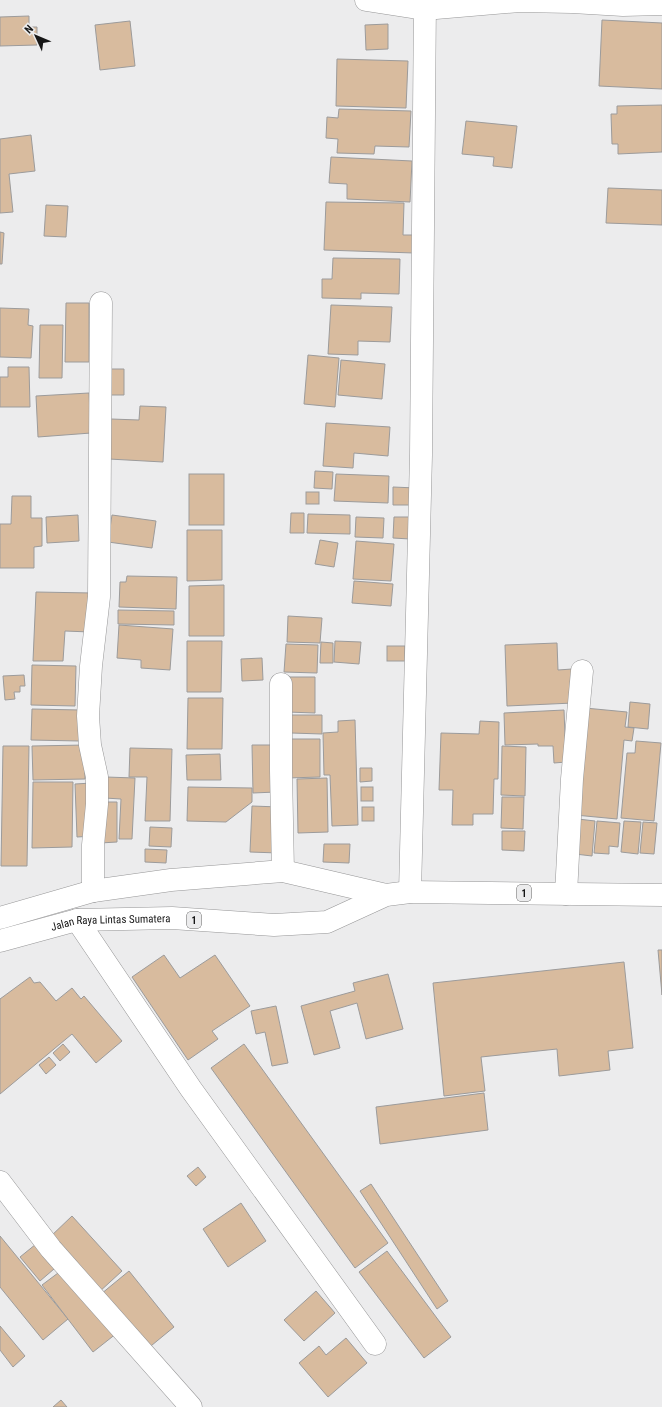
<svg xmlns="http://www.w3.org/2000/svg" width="662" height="1407" viewBox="0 0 662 1407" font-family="'Roboto Condensed',sans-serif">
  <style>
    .building { fill: #d8bb9e; stroke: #9c9b9b }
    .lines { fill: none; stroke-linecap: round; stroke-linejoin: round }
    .minor-casing { stroke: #969697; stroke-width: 23 }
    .trunk-casing { stroke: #969697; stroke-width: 23 }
    .minor { stroke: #fff; stroke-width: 22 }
    .trunk { stroke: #fff; stroke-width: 22 }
    .labels { text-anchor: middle; stroke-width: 3; stroke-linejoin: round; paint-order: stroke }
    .shield { fill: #ececed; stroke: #565656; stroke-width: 1 }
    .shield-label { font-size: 10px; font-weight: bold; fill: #161616 }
    .street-label { font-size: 11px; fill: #161616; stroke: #ececed }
  </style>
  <rect width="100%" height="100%" fill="#ececed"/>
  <!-- building -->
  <g class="building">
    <polygon points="29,16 29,27 37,27 37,45 0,46 0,17"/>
    <polygon points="602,20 662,23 662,89 599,86"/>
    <polygon points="130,21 135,66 100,70 95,25"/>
    <polygon points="388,24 388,49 366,50 365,25"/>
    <polygon points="337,59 408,61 406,108 336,106"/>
    <polygon points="662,105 662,152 618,154 618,144 612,144 611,114 617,114 617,106"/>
    <polygon points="339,109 411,111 409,147 375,146 374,154 337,153 338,139 326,138 327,117 338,118"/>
    <polygon points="466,121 517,126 512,168 493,166 494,157 462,154"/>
    <polygon points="31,135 35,171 9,174 13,212 0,213 0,139"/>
    <polygon points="331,157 412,161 410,202 347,199 347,184 329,183"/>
    <polygon points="608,188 662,190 662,225 606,223"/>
    <polygon points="326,202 404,203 403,235 414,235 414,253 324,250"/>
    <polygon points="46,205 68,206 66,237 44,236"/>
    <polygon points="0,232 4,233 2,264 0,264"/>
    <polygon points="333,258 400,259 399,294 361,293 361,299 322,298 322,279 332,279"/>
    <polygon points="66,303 89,303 89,362 65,362"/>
    <polygon points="331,305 392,307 390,342 358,341 358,355 328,354"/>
    <polygon points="0,308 29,309 28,325 33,326 31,358 0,357"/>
    <polygon points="40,325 63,325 62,378 39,378"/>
    <polygon points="308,355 339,358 335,407 304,404"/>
    <polygon points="341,360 385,364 382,399 338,395"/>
    <polygon points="8,367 29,367 30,407 0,407 0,377 8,377"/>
    <polygon points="105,369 124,369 124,395 106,395"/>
    <polygon points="89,393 91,433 38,437 36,396"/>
    <polygon points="140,406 166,407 163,462 109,459 111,419 139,420"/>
    <polygon points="326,423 390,427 388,456 354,453 353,468 323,466"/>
    <polygon points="315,471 333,472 332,489 314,488"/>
    <rect x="189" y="474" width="35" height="51"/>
    <polygon points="336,474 389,476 388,503 334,501"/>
    <polygon points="393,487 416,488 416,505 393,505"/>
    <rect x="306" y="492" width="13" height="12"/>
    <polygon points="12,496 31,496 31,518 42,518 42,546 34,547 34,568 0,568 0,524 11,524"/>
    <polygon points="291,513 304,513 304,533 290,533"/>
    <polygon points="308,514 350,515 350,534 307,533"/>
    <polygon points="78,515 79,541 47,543 46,517"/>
    <polygon points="112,515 156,521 152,548 108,542"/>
    <polygon points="356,517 384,518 383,538 355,537"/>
    <polygon points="394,517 411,517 410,539 393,538"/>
    <polygon points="187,530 222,530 222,580 187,581"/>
    <polygon points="320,540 338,543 334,567 315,564"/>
    <polygon points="356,541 394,544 391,581 353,579"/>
    <polygon points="127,576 177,577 176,609 119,607 120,582 126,582"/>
    <polygon points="354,581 393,584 391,606 352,603"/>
    <polygon points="224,585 224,636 189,636 189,586"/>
    <polygon points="36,592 92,593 90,632 65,631 63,661 33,661"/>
    <polygon points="118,610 174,611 174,625 118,624"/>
    <polygon points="288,616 322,618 320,643 287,642"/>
    <polygon points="119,625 173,629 170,670 141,668 141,660 117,658"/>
    <polygon points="187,641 222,641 221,692 187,692"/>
    <polygon points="335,641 361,642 359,664 334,662"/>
    <polygon points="321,642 333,643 333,663 320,663"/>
    <polygon points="557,643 558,670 572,669 573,703 507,706 505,645"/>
    <polygon points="286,644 318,645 317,673 284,672"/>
    <rect x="387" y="646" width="18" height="15"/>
    <polygon points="262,658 263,680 242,681 241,659"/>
    <polygon points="32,665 76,666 75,706 31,705"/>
    <polygon points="24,675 25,686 20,686 20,692 14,692 15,699 5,700 3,676"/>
    <polygon points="287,677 315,677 315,713 287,712"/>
    <polygon points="188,698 223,698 222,749 187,749"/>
    <polygon points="630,702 650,704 648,729 628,727"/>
    <polygon points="585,708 627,712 625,727 634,728 632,741 624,740 617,819 575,815"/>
    <polygon points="32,709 80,710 79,741 31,740"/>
    <polygon points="564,710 566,762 554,763 553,746 538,746 538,744 505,745 504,713"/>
    <polygon points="291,715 322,715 322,734 291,733"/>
    <polygon points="355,720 358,825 332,826 330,775 324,775 323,733 338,732 338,721"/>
    <polygon points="480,721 499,722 498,779 494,779 493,814 473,814 473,825 452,825 453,790 439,790 441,733 479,734"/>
    <polygon points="287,739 320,739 320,777 287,778"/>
    <polygon points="636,741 661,743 654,821 621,818 627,753 635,753"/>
    <polygon points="85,745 85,779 33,780 32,746"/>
    <polygon points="252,745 275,745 276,792 253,793"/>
    <polygon points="3,746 29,746 27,866 1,866"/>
    <polygon points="502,746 526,747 525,796 501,795"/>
    <polygon points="130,748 172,749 170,821 145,821 147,777 129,777"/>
    <polygon points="220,754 221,780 187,780 186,755"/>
    <polygon points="360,768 372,768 372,781 360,782"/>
    <polygon points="106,777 135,778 132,839 119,839 121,799 105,798"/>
    <polygon points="327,778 328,832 298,833 297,779"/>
    <polygon points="33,782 73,782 72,847 32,848"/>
    <polygon points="92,783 93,836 77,837 75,784"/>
    <polygon points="188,787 252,788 252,802 226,822 187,821"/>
    <rect x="361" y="787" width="12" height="14"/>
    <polygon points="502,797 524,797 523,829 501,828"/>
    <polygon points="101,802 117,802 117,842 100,843"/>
    <polygon points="252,806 279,807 278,853 250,852"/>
    <rect x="362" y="807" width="12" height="14"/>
    <polygon points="578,819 595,821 592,856 575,854"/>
    <polygon points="597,821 620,823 618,847 609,846 609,854 594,853"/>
    <polygon points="624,821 641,822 638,854 621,852"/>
    <polygon points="643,822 657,823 654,854 640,853"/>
    <polygon points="150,827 172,828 171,847 149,846"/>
    <polygon points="502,831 525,831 524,851 502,850"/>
    <polygon points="324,844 350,844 349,863 323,862"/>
    <polygon points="145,849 167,850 166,863 145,862"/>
    <polygon points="658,950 662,950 662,995"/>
    <polygon points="164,955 180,978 215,955 250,1006 212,1031 218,1039 188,1060 132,977"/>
    <polygon points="624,962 633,1048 608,1051 610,1070 559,1076 557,1049 481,1057 485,1091 444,1096 433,983"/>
    <polygon points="388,974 403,1029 366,1039 357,1003 330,1011 340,1048 314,1055 301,1006 355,991 353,983"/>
    <polygon points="30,977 34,983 40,982 56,1001 72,988 81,999 84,996 122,1041 96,1063 72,1034 0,1094 0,999"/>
    <polygon points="276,1006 288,1063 272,1066 265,1032 256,1034 251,1011"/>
    <polygon points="63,1044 70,1052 60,1061 53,1053"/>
    <polygon points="244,1044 388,1243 355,1268 211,1068"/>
    <polygon points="49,1057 56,1065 46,1074 39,1065"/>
    <polygon points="484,1093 488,1130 380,1144 376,1107"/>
    <polygon points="198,1167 206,1177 196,1186 187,1176"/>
    <polygon points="371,1184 448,1301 437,1309 360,1191"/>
    <polygon points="241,1203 266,1241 228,1267 203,1229"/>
    <polygon points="72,1216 122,1271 98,1293 49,1238"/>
    <polygon points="0,1236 68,1319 43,1340 0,1287"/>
    <polygon points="41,1240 61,1263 40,1281 20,1257"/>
    <polygon points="387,1251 451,1337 424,1358 359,1272"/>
    <polygon points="66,1267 117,1333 93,1352 42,1285"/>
    <polygon points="129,1271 174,1327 146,1350 101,1294"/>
    <polygon points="316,1291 335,1313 304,1341 284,1320"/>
    <polygon points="0,1326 25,1356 13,1367 0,1350"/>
    <polygon points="346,1338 367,1363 328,1397 299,1363 319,1346 326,1355"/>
    <polygon points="61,1400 67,1407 53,1407"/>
  </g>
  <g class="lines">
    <defs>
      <g id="minor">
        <polyline points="366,0 424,9 520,1 572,2 623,5 662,4"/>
        <polyline points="281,684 281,771 283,871"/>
        <polyline points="93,891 93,845 97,804 97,777 90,745 88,716 91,666 99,597 101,303"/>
        <polyline points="410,892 421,455 425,0"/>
        <polyline points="566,894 572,779 582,671"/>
        <polyline points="77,920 191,1089 375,1344"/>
        <polyline points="0,1182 51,1249 191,1407"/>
      </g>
      <g id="trunk">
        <polyline points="0,918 93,891 171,880 283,871 386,895"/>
        <path id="s1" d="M 0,941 L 77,920 L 172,918 L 274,925 L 327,922 L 386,895 L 410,892 L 662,895"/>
      </g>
    </defs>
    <!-- minor casing -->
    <use href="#minor" class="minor-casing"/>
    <!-- trunk casing -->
    <use href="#trunk" class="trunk-casing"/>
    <!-- minor -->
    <use href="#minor" class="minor"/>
    <!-- trunk -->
    <use href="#trunk" class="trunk"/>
  </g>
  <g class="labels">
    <!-- shield labels -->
    <g class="shield">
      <rect x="517" y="885" width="14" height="16" rx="3"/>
      <rect x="187" y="912" width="14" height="16" rx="3"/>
    </g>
    <g class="shield-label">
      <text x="524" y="897">1</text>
      <text x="194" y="924">1</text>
    </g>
    <!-- street labels -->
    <g class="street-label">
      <text dy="4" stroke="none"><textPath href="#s1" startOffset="113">Jalan Raya Lintas Sumatera</textPath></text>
    </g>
  </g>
  <!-- north arrow -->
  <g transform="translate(36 36) rotate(314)" stroke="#ececed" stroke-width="3" paint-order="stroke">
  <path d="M0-3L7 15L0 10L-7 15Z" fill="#161616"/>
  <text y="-6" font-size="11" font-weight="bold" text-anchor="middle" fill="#161616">N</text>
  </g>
</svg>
